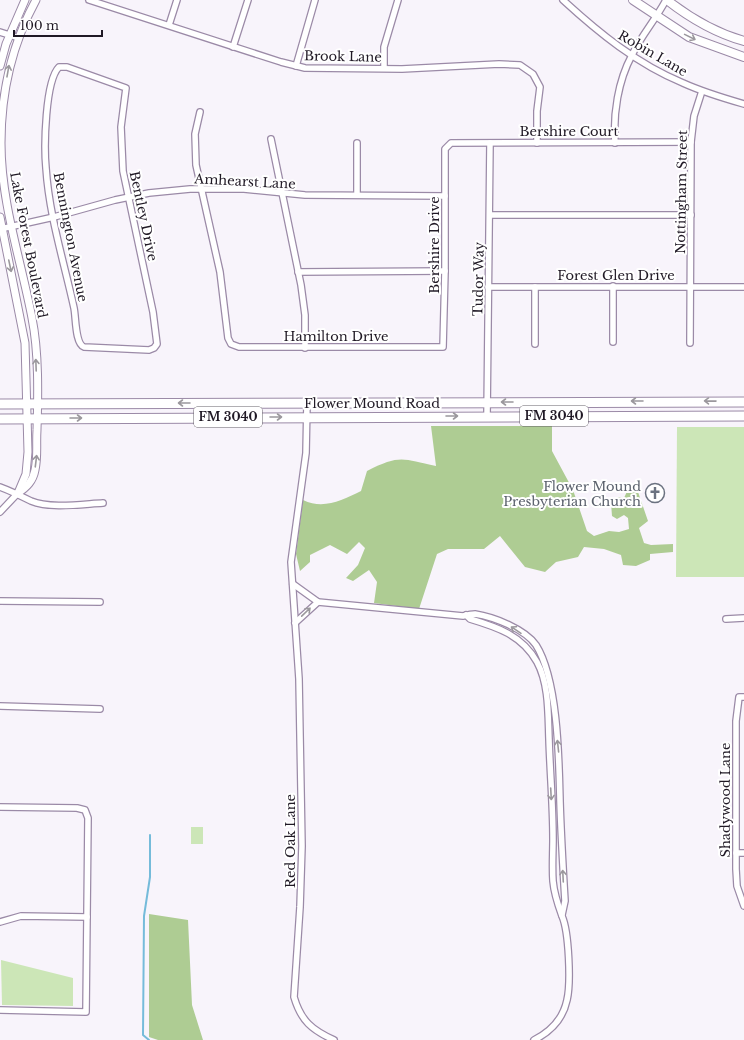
<svg xmlns="http://www.w3.org/2000/svg" width="744" height="1040" viewBox="0 0 744 1040" font-family="'Libre Baskerville',serif">
  <style>
    .green { fill: #cce6b7 }
    .forest { fill: #aecc93 }
    .lines { fill: none; stroke-linecap: round; stroke-linejoin: round }
    .stream { stroke: #75bbda; stroke-width: 2 }
    .minor-casing { stroke: #9b8aa7; stroke-width: 8 }
    .tertiary-casing { stroke: #9b8aa7; stroke-width: 9 }
    .secondary-casing { stroke: #9b8aa7; stroke-width: 10 }
    .primary-casing { stroke: #9b8aa7; stroke-width: 11 }
    .minor { stroke: #fff; stroke-width: 5.5 }
    .tertiary { stroke: #fff; stroke-width: 7 }
    .secondary { stroke: #fff; stroke-width: 8 }
    .primary { stroke: #fff; stroke-width: 9 }
    .oneway { stroke: #9b989d }
    .labels { text-anchor: middle; stroke-width: 4; stroke-linejoin: round; paint-order: stroke }
    .shield { fill: #fff; stroke: #635e66; stroke-width: 1 }
    .shield-label { font-size: 12px; font-weight: bold; fill: #201925 }
    .street-label { font-size: 13px; fill: #201925; stroke: #fff }
    .worship-label { font-size: 13px; fill: #5b616d; stroke: #fff; text-anchor: end }
  </style>
  <rect width="100%" height="100%" fill="#f8f4fb"/>
  <!-- green -->
  <g class="green">
    <polygon points="677,427 744,427 744,577 676,577"/>
    <rect x="191" y="827" width="12" height="17"/>
    <polygon points="1,960 73,978 73,1006 2,1005"/>
  </g>
  <!-- forest -->
  <g class="forest">
    <path d="M 431,426 L 552,426 L 552,451 L 573,490 L 587,531 L 594,536 L 609,531 L 619,532 L 629,529 L 628,518 L 624,515 L 617,519 L 612,516 L 611,503 L 617,497 L 624,498 L 630,485 L 638,492 L 648,521 L 639,528 L 644,543 L 651,545 L 673,544 L 673,552 L 650,554 L 650,560 L 636,566 L 623,565 L 621,555 L 604,549 L 584,547 L 578,557 L 556,562 L 545,572 L 525,567 L 500,536 L 484,549 L 448,549 L 437,554 L 419,609 L 374,603 L 377,582 L 369,570 L 353,581 L 346,578 L 358,565 L 365,548 L 359,542 L 347,554 L 330,545 L 310,555 L 310,562 L 300,571 L 296,554 L 303,500 C 324,510 342,500 361,491 L 367,471 C 400,454 403,459 436,466 Z"/>
    <polygon points="149,914 188,920 192,1005 203,1040 158,1040 149,1037"/>
  </g>
  <g class="lines">
    <!-- stream -->
    <polyline class="stream" points="149,1040 143,1035 144,916 150,877 150,835"/>
    <defs>
      <g id="minor">
        <polyline points="89,0 281,62 305,68 402,69 499,64 520,65 533,74 540,87 537,111 537,143"/>
        <path d="M 563,0 C 599,33 637,64 683,83 C 703,92 723,98 744,104"/>
        <polyline points="169,25 177,0"/>
        <polyline points="0,32 19,38"/>
        <polyline points="233,47 248,0"/>
        <polyline points="296,66 315,0"/>
        <path d="M 59,67 L 67,67 L 126,88 L 121,127 L 123,171 L 153,312 L 157,344 L 154,348 L 149,350 L 84,347 C 75,344 76,317 74,308 C 64,262 49,215 46,168 C 44,147 45,81 59,67 Z"/>
        <polyline points="384,67 384,47 398,0"/>
        <polyline points="200,112 195,134 196,165 220,272 228,338 231,344 239,347 443,347 445,271 445,149 451,143 691,142"/>
        <polyline points="271,139 301,285 305,315 305,348"/>
        <polyline points="357,143 357,195"/>
        <path d="M 615,143 C 613,114 618,81 632,55 C 641,36 656,19 666,0"/>
        <polyline points="490,215 691,215"/>
        <polyline points="0,229 54,217 115,200 149,193 190,189 244,189 305,195 445,196"/>
        <polyline points="298,272 445,271"/>
        <polyline points="488,287 744,287"/>
        <polyline points="613,342 613,286"/>
        <polyline points="690,343 691,142 694,116 702,91"/>
        <polyline points="535,344 535,287"/>
        <path d="M 307,403 L 306,453 L 291,562 L 299,679 L 302,846 L 300,907 L 294,997 C 301,1021 312,1030 334,1040"/>
        <polyline points="487,416 490,143"/>
        <path d="M 0,487 C 11,491 21,496 31,501 C 50,509 83,504 103,503"/>
        <polyline points="0,512 18,493"/>
        <path d="M 293,584 L 318,602 L 463,616 C 467,615 471,614 475,614 C 494,617 525,629 536,645 C 558,680 559,759 560,801 C 561,834 563,868 565,901 L 562,915"/>
        <polyline points="0,601 100,602"/>
        <path d="M 466,615 L 470,619 C 497,627 522,635 537,662 C 549,684 548,714 549,739 C 550,772 553,805 553,839 C 553,853 552,867 553,881 C 554,893 558,905 562,916 C 569,932 571,983 567,1000 C 563,1019 550,1032 534,1040"/>
        <polyline points="726,619 744,618"/>
        <polyline points="295,623 318,602"/>
        <polyline points="744,697 739,697 736,721 736,869 737,886 744,906"/>
        <polyline points="0,706 100,709"/>
        <polyline points="0,807 77,808 85,810 88,818 86,1012 0,1010"/>
        <polyline points="736,853 744,853"/>
        <polyline points="0,922 21,916 87,917"/>
      </g>
      <g id="tertiary">
        <polyline points="0,66 6,44 25,0"/>
        <polyline points="0,217 25,343 28,452 26,474 18,493"/>
        <path d="M 18,493 C 27,487 33,481 35,470 C 38,456 36,444 37,430 C 38,395 39,353 32,318 C 21,260 1,203 1,143 C 1,93 12,44 36,0"/>
      </g>
      <g id="secondary">
        <polyline points="633,0 689,37 744,57"/>
        <path d="M 667,0 C 690,18 716,33 744,41"/>
      </g>
      <g id="primary">
        <polyline points="0,404 744,402"/>
        <polyline points="0,419 744,416"/>
      </g>
    </defs>
    <!-- minor casing -->
    <use href="#minor" class="minor-casing"/>
    <!-- tertiary casing -->
    <use href="#tertiary" class="tertiary-casing"/>
    <!-- secondary casing -->
    <use href="#secondary" class="secondary-casing"/>
    <!-- primary casing -->
    <use href="#primary" class="primary-casing"/>
    <!-- minor -->
    <use href="#minor" class="minor"/>
    <!-- tertiary -->
    <use href="#tertiary" class="tertiary"/>
    <!-- secondary -->
    <use href="#secondary" class="secondary"/>
    <!-- primary -->
    <use href="#primary" class="primary"/>
  </g>
  <!-- one-way arrows -->
  <defs><path id="oneway-shaft" d="M-6 0H5M1.5-3L5.5 0L1.5 3" fill="none" stroke-width="1.6" stroke-linecap="round" stroke-linejoin="round"/></defs>
  <g class="oneway">
    <use href="#oneway-shaft" transform="translate(690 37) rotate(26)"/>
    <use href="#oneway-shaft" transform="translate(8 71) rotate(-80)"/>
    <use href="#oneway-shaft" transform="translate(10 266) rotate(78)"/>
    <use href="#oneway-shaft" transform="translate(36 365) rotate(-92)"/>
    <use href="#oneway-shaft" transform="translate(637 401) rotate(180)"/>
    <use href="#oneway-shaft" transform="translate(710 401) rotate(-179)"/>
    <use href="#oneway-shaft" transform="translate(507 402) rotate(180)"/>
    <use href="#oneway-shaft" transform="translate(184 403) rotate(180)"/>
    <use href="#oneway-shaft" transform="translate(452 416)"/>
    <use href="#oneway-shaft" transform="translate(276 417)"/>
    <use href="#oneway-shaft" transform="translate(76 418)"/>
    <use href="#oneway-shaft" transform="translate(36 461) rotate(-83)"/>
    <use href="#oneway-shaft" transform="translate(306 612) rotate(-44)"/>
    <use href="#oneway-shaft" transform="translate(516 630) rotate(-146)"/>
    <use href="#oneway-shaft" transform="translate(558 746) rotate(-96)"/>
    <use href="#oneway-shaft" transform="translate(551 794) rotate(87)"/>
    <use href="#oneway-shaft" transform="translate(563 876) rotate(-93)"/>
  </g>
  <!-- icons -->
  <defs>
    <symbol id="church-ring" viewBox="-11 -11 22 22"><circle r="9.5" fill="#fff" stroke="#6b7280" stroke-width="1.5"/><path d="M-1.2-6h2.4v3.5h3.3v2.4h-3.3V6h-2.4V-.1h-3.3v-2.4h3.3Z" fill="#6b7280"/></symbol>
  </defs>
  <g fill-rule="evenodd">
    <use href="#church-ring" x="644" y="482" width="22" height="22"/>
  </g>
  <g class="labels">
    <!-- shield labels -->
    <g class="shield">
      <rect x="520" y="406" width="68" height="20" rx="3"/>
      <rect x="194" y="407" width="68" height="20" rx="3"/>
    </g>
    <g class="shield-label">
      <text x="554" y="420">FM 3040</text>
      <text x="228" y="421">FM 3040</text>
    </g>
    <!-- street labels -->
    <g class="street-label">
      <text transform="translate(653 53) rotate(30)" y="5">Robin Lane</text>
      <text transform="translate(343 56) rotate(1)" y="5">Brook Lane</text>
      <text x="569" y="136">Bershire Court</text>
      <text transform="translate(245 181) rotate(3)" y="5">Amhearst Lane</text>
      <text transform="translate(681 192) rotate(-89)" y="5">Nottingham Street</text>
      <text transform="translate(144 216) rotate(78)" y="5">Bentley Drive</text>
      <text transform="translate(71 237) rotate(79)" y="5">Bennington Avenue</text>
      <text transform="translate(29 245) rotate(79)" y="5">Lake Forest Boulevard</text>
      <text transform="translate(434 245) rotate(-90)" y="5">Bershire Drive</text>
      <text x="616" y="280">Forest Glen Drive</text>
      <text transform="translate(478 279) rotate(-89)" y="5">Tudor Way</text>
      <text x="336" y="341">Hamilton Drive</text>
      <text x="372" y="408">Flower Mound Road</text>
      <text transform="translate(725 800) rotate(-90)" y="5">Shadywood Lane</text>
      <text transform="translate(290 841) rotate(-90)" y="5">Red Oak Lane</text>
    </g>
    <!-- worship labels -->
    <g class="worship-label">
      <text x="641" y="491">Flower Mound<tspan x="641" dy="15">Presbyterian Church</tspan></text>
    </g>
  </g>
  <!-- scale -->
  <path d="M14 30v6h88v-6" fill="none" stroke="#201925" stroke-width="2"/>
  <text x="20" y="30" font-size="12" fill="#201925" stroke="#ffffff" stroke-width="3" paint-order="stroke">100 m</text>
</svg>
